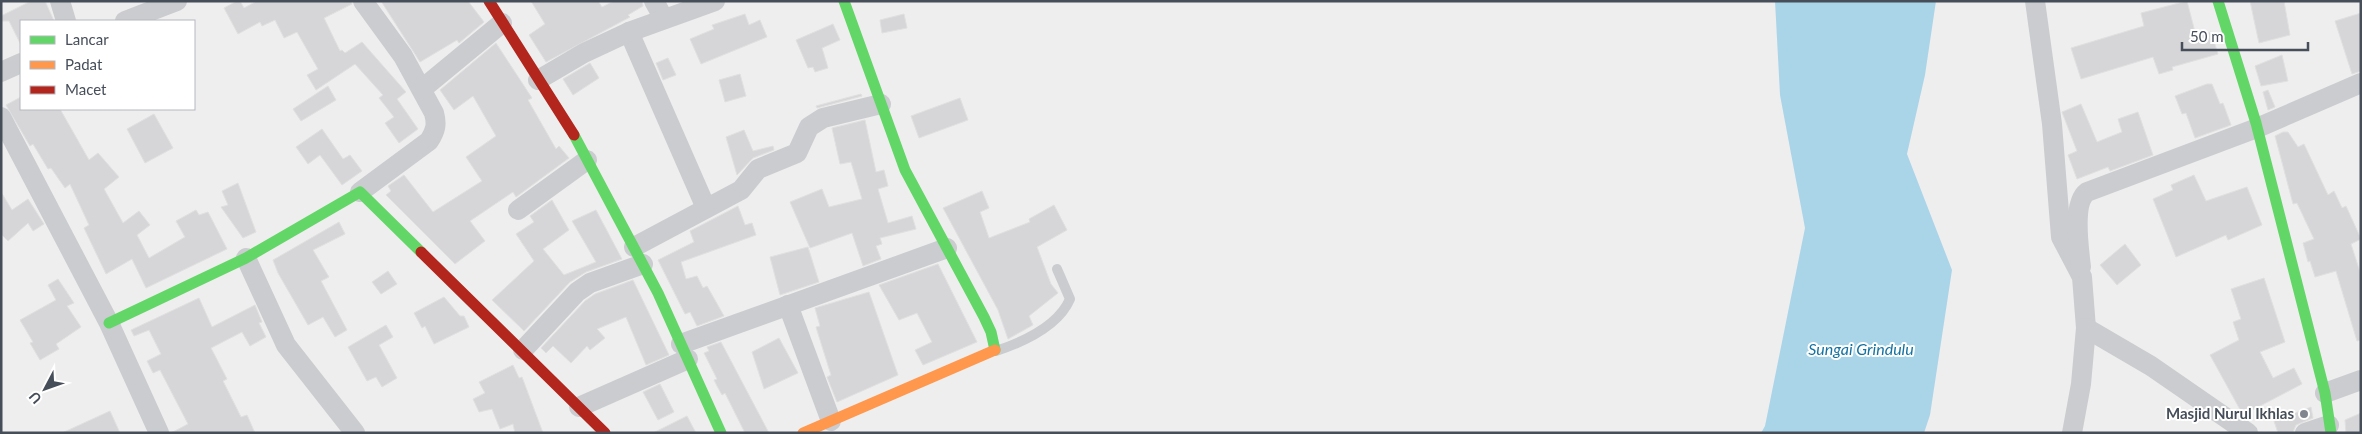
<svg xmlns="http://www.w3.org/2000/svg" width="2362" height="434" viewBox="0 0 2362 434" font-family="Lato,sans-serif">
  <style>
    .water { fill: #aad5e9 }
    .building { fill: #d6d6d8; stroke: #e0e0e1 }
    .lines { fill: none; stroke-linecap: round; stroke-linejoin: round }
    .lane { stroke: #cacccf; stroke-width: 10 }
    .street { stroke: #cacccf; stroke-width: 20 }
    .fast { stroke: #63d668; stroke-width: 11 }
    .slow { stroke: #ff974d; stroke-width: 11 }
    .jam { stroke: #b3261e; stroke-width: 11 }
    .poi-dot { fill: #81868e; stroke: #fff; stroke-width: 2 }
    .labels { text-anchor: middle; stroke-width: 4; stroke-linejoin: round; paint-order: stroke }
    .poi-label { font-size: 15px; font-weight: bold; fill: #464e5a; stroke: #fff; text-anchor: end }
    .water-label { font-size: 16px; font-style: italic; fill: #1272a1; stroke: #fff }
  </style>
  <rect width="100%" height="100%" fill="#efeeee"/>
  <!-- water -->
  <polygon class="water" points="1775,1 1936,1 1925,75 1907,154 1952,270 1930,415 1924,433 1761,433 1765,426 1805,228 1780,95"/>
  <!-- building -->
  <g class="building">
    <polygon points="31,1 45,1 54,21 21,21 21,45 9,21 1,21 1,16"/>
    <polygon points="237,1 240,1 244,8 257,1 351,1 352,4 324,18 340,51 342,50 345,53 362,42 406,92 397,99 418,129 399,143 385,123 394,117 379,98 383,95 355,64 316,90 307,75 318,69 297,32 284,38 275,20 262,26 260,22 238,34 224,8"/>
    <polygon points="381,1 468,1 484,22 459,43 457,40 420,62"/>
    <polygon points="531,1 598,1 602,7 614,1 642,1 643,6 628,15 630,17 546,62 529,35 545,24"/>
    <polygon points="2187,1 2196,36 2211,32 2218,54 2172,67 2173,70 2159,74 2153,57 2081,79 2071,48 2144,26 2141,13"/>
    <polygon points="2250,1 2284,1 2290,35 2259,43"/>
    <polygon points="2361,13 2361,71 2352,74 2335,21"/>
    <polygon points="745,14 749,25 760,20 767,37 701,64 690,39 714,29 712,25"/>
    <polygon points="904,14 907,28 882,33 880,20"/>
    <polygon points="833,24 840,40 822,48 828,68 815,72 813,67 808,68 796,40"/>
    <polygon points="496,43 532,98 528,100 556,149 559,146 569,158 516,197 513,192 470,221 485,241 455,264 386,195 391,191 388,186 404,175 433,212 482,181 466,157 496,136 473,96 454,110 440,90"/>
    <polygon points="2282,55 2288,81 2261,86 2255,66"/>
    <polygon points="668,58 676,75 663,80 656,63"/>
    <polygon points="590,63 599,78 573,95 563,79"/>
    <polygon points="740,74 746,96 725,102 719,80"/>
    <polygon points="2207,84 2212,84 2220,104 2223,103 2231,125 2195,138 2186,113 2182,114 2175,96"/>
    <polygon points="328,86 336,100 301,121 293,109"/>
    <polygon points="2268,90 2275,107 2268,110 2263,92"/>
    <polygon points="861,94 862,96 817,108 816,106"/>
    <polygon points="21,97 21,109 60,109 89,160 98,153 119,177 104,189 123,223 139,211 150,225 137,235 149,258 185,237 176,221 196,210 199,215 208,212 227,249 146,288 132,259 106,274 84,228 89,225 70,184 65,188 51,168 48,169 33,144 30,146 6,105"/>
    <polygon points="960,98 968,120 919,138 911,116"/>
    <polygon points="2081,104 2097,142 2122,132 2118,119 2138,112 2153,155 2110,171 2108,167 2077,179 2068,155 2077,151 2062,112"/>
    <polygon points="154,114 173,148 145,163 127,129"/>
    <polygon points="865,120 876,172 884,170 888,186 878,189 888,223 912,216 916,229 880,238 882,244 876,246 881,259 863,266 852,233 810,248 790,202 822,189 829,207 862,199 851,162 840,164 832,128"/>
    <polygon points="322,129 343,159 350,155 362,171 342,185 320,155 308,164 296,147"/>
    <polygon points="744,130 753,151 773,146 774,150 753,158 737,175 726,137"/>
    <polygon points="2283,132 2288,132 2298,147 2304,144 2328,195 2334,191 2342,208 2346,206 2361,239 2351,244 2361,275 2361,340 2357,341 2336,271 2315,277 2310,261 2308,262 2303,243 2314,239 2297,203 2293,204 2275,136"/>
    <polygon points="2194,175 2206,201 2247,187 2262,225 2228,240 2226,235 2176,257 2153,199 2173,190 2171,185"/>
    <polygon points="238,183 256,232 243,238 221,207 228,205 222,191"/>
    <polygon points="982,191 989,208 980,212 989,238 1030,222 1029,219 1054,205 1067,230 1037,247 1051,284 1058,293 1029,316 1033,325 1008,339 998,310 943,208"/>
    <polygon points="1,192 12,210 28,199 44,224 33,231 28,223 8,241 1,234"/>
    <polygon points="552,200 569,230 543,249 564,275 596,262 572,221 596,210 622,259 586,272 570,282 524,331 492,300 534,261 516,234 534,222 530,216"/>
    <polygon points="738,206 745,225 752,223 756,235 681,262 686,279 697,276 703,288 707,286 724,316 697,326 690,312 685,314 658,260 694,242 690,231"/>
    <polygon points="339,222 345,234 313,250 329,277 321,281 347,330 335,337 323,317 308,325 278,273 273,260"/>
    <polygon points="2125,244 2141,265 2117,285 2100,265"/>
    <polygon points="808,247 819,282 780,295 770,257"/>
    <polygon points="938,264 977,342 923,365 915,350 932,342 917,313 899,320 879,285"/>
    <polygon points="388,271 397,284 381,294 372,282"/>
    <polygon points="2264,278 2285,342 2260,352 2273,378 2294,368 2302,384 2243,415 2210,355 2239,340 2233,322 2241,319 2231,289"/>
    <polygon points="58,279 74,303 67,306 81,327 56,344 59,349 40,360 30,343 33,342 20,320 56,300 48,285"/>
    <polygon points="633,280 669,355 646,365 626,317 597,329 605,338 590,350 587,346 571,363 553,346 546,353 541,348 585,301 595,294"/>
    <polygon points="869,292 898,375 837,402 827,377 831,375 816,327 820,326 815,308"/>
    <polygon points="444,297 460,316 464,316 469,327 434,344 425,326 422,328 414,313"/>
    <polygon points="199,298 212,327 255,305 262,322 259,323 266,337 250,346 242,332 211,348 227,379 223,381 241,417 247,415 255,433 171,433 188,424 160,370 153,373 147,361 161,354 149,330 134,336 131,330"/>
    <polygon points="386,325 393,337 379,345 397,378 382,387 376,377 367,381 348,347"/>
    <polygon points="779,338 798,373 764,389 752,352"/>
    <polygon points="721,342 769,433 745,433 725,393 722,395 717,386 714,380 717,379 704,353 709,351 707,347"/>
    <polygon points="513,365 519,378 522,377 543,433 515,433 513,424 500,429 492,409 479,412 473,399 485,393 479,382"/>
    <polygon points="660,384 674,412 658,420 643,392"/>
    <polygon points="2311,407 2313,418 2296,425 2293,432 2278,433 2274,421"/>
    <polygon points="110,411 120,433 62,433"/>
    <polygon points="2361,413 2361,433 2346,433 2345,420"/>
    <polygon points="687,416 696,433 653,433"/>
  </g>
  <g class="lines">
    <!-- lane -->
    <path class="lane" d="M 996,351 C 1023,342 1058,327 1070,299 L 1057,269"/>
    <!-- street -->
    <g class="street">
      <polyline points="60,1 66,21"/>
      <polyline points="654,1 664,19"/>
      <polyline points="2035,1 2052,124 2061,237 2082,277 2086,328 2081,384 2072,433"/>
      <polyline points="125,21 177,1"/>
      <polyline points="629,32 706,208"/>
      <polyline points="1,72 21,63"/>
      <polyline points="538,80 584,53 629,32 715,1"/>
      <polyline points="422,89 502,23"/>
      <polyline points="1,117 109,323 159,433"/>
      <path d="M 360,192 L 429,141 C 436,130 437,124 434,113 L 403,56 L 363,1"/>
      <polyline points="518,210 587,160"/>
      <polyline points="634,247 741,190 758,169 797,153 809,127 823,118 881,104"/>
      <polyline points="246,258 286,345 355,433"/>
      <path d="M 2081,267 C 2079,249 2072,203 2087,192 L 2257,128 L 2361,83"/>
      <polyline points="788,305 831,421"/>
      <polyline points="2086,328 2151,366 2248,433"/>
      <polyline points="681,344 947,248"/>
      <polyline points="523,350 577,292 590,283 643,264"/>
      <polyline points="2325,393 2361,380"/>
      <polyline points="579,407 688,359"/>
      <polyline points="2305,433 2329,425"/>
    </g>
    <!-- fast -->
    <g class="fast">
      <polyline points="844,1 905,170 984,317 991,332 995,350"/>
      <polyline points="2218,1 2256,123 2325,393 2331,433"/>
      <polyline points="574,135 658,293 721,433"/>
      <polyline points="109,323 246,258 360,192 421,252"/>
    </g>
    <!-- slow -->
    <polyline class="slow" points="803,433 995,350"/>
    <!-- jam -->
    <g class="jam">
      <polyline points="489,1 574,135"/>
      <polyline points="421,252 605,433"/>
    </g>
  </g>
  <!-- markers -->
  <circle class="poi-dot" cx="2304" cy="414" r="5"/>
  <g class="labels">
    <!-- poi labels -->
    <g class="poi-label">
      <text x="2294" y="419">Masjid Nurul Ikhlas</text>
    </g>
    <!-- water labels -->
    <g class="water-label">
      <text x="1861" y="355">Sungai Grindulu</text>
    </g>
  </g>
  <!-- border -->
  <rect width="2362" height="434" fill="none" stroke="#464e5a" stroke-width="5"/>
  <!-- legend -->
  <rect x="20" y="20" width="175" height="90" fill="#ffffff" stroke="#b5b8bd"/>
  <rect x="30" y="36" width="25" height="8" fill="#63d668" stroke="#b5b8bd"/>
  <text x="65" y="45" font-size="15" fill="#464e5a">Lancar</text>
  <rect x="30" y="61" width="25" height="8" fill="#ff974d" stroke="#b5b8bd"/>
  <text x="65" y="70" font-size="15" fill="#464e5a">Padat</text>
  <rect x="30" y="86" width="25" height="8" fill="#b3261e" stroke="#b5b8bd"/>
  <text x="65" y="95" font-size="15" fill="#464e5a">Macet</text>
  <!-- north arrow -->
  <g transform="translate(45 389) rotate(229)" stroke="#ffffff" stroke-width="4" paint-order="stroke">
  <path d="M0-4L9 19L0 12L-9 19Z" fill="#464e5a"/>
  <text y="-8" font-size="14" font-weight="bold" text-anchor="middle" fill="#464e5a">U</text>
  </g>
  <!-- scale -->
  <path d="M2182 42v8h126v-8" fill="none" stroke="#464e5a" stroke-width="2.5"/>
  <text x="2190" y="42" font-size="15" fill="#464e5a" stroke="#ffffff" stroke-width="4" paint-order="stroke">50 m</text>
</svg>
